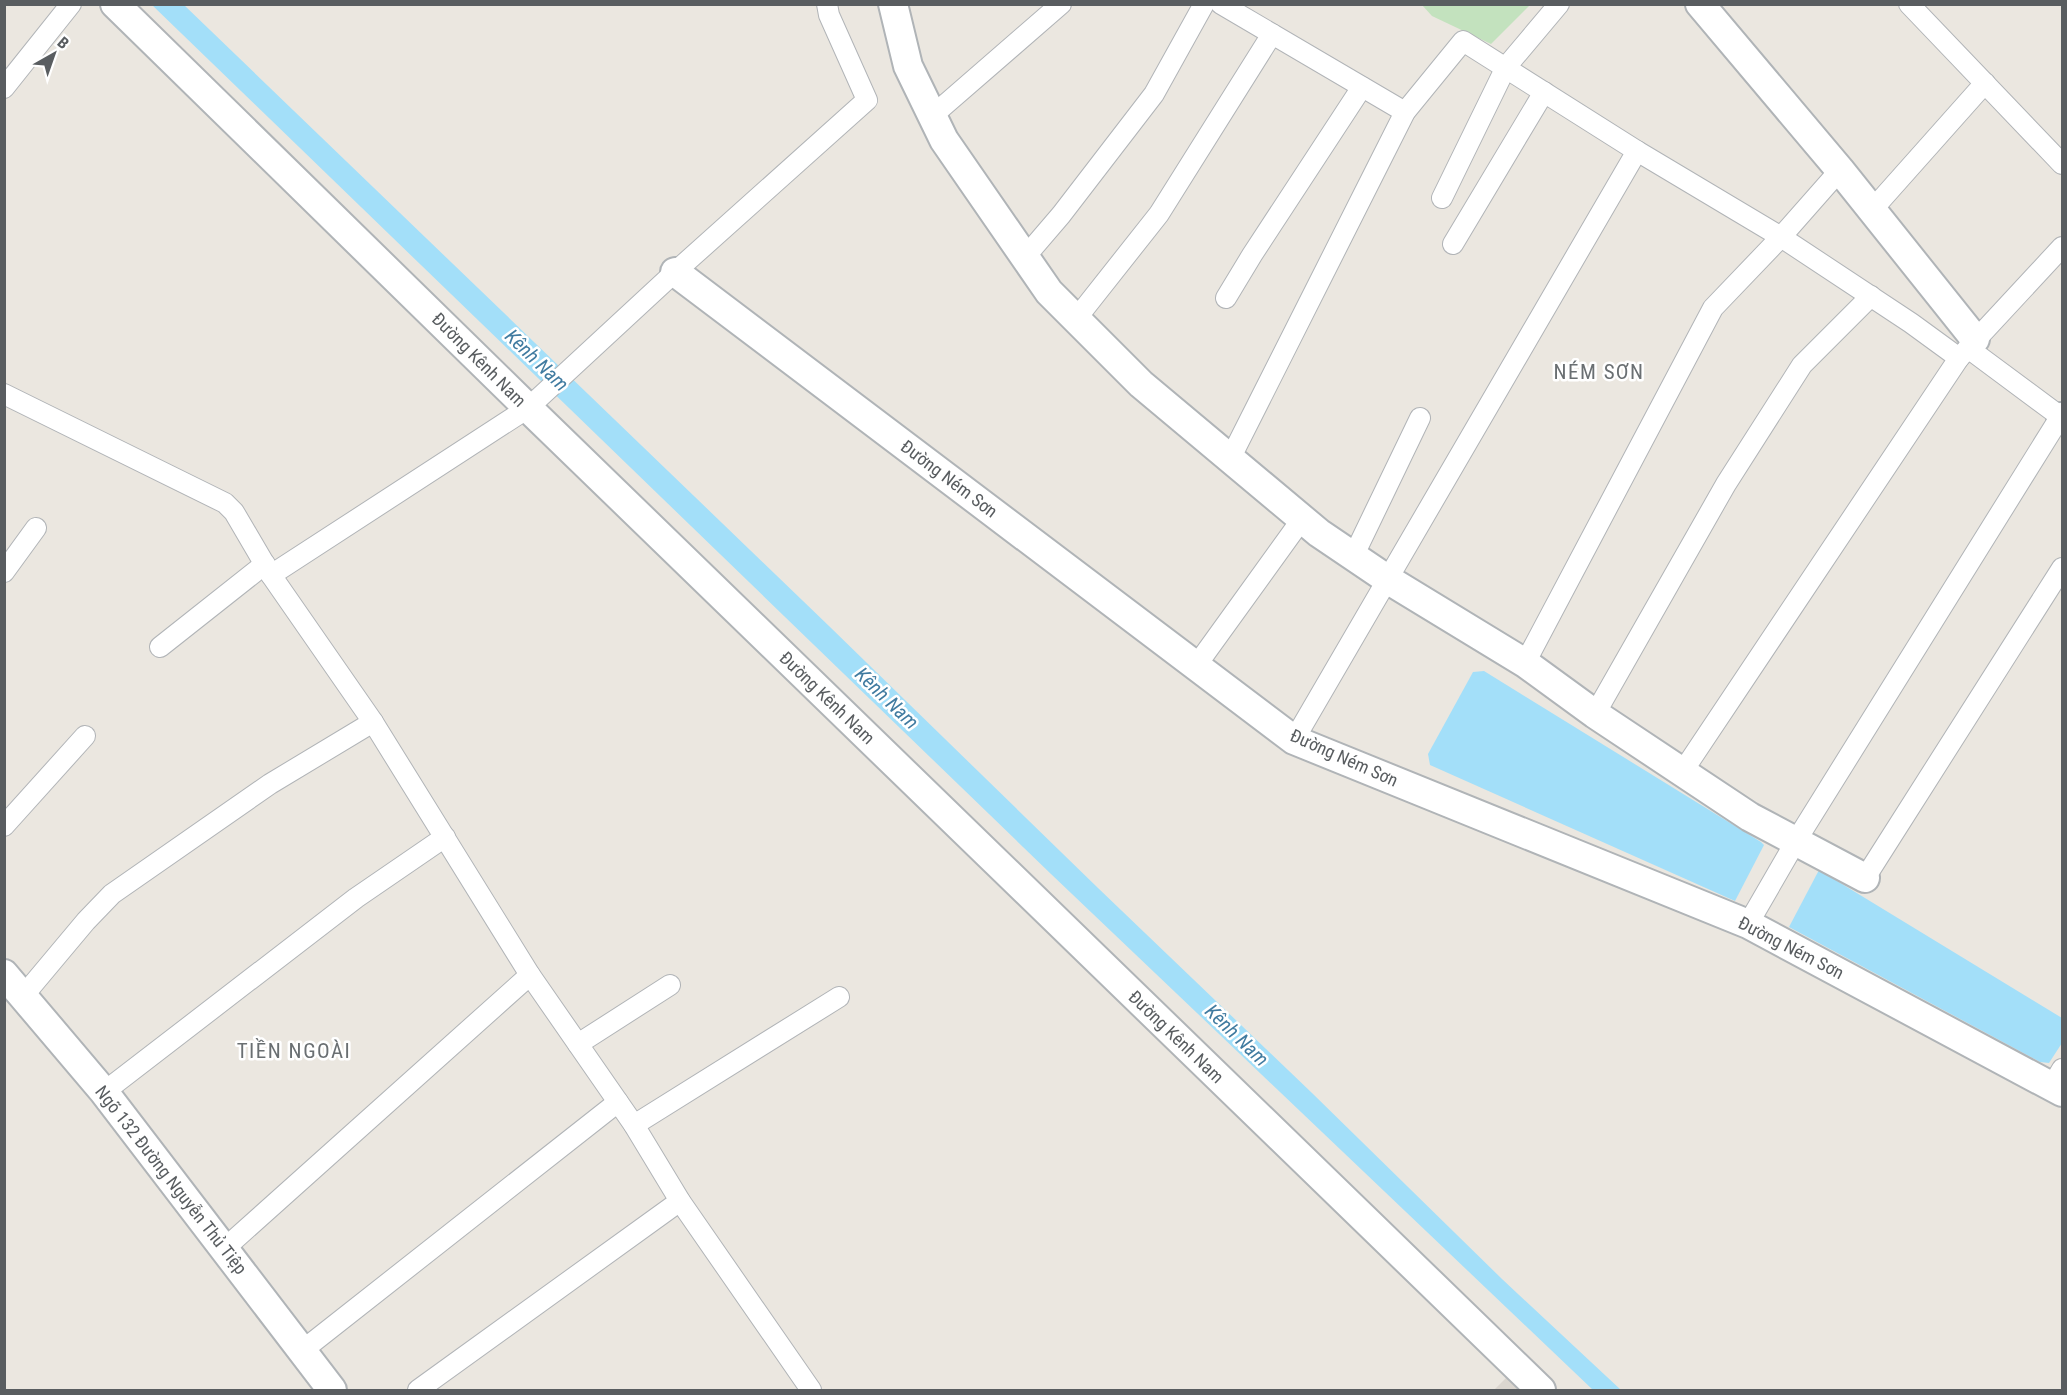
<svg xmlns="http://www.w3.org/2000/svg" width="2067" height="1395" viewBox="0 0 2067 1395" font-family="'Roboto Condensed',sans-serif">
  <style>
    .education { fill: #dbd6cf }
    .green { fill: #c3e2be }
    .water { fill: #a3dff9 }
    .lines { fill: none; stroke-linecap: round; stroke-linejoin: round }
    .street-casing { stroke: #b1b4b7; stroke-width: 22 }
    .secondary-casing { stroke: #b0b4b7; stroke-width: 32 }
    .street { stroke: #fff; stroke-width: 20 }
    .secondary { stroke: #fff; stroke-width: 28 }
    .labels { text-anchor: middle; stroke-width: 5; stroke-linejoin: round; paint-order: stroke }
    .street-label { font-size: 18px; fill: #595d60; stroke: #fff }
    .water-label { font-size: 20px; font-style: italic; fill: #407ba0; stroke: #fff }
    .quarter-label { font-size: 21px; letter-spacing: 1.5px; fill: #6a6f72; stroke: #fff }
  </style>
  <rect width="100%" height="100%" fill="#ebe7e0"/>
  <!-- education -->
  <polygon class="education" points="1507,1377 1522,1390 1494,1390"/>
  <!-- green -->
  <polygon class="green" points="1422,5 1530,5 1491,44 1432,16"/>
  <!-- water -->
  <g class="water">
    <polygon points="152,5 184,5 829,626 1098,888 1312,1093 1502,1279 1621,1390 1593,1390 1051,874"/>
    <polygon points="1484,671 1761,842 1764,845 1735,901 1430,765 1428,754 1473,672"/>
    <polygon points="1819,870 2062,1018 2062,1043 2049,1063 2040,1062 1789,927"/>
  </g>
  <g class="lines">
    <defs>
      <g id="street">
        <polyline points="1221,4 1405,112"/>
        <polyline points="1909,4 2062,164"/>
        <polyline points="4,88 71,4"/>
        <polyline points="932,116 1061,4"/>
        <polyline points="1442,198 1506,67 1559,4"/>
        <polyline points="1872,210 1985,83"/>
        <polyline points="1453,244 1544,92"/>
        <polyline points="1025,257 1061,215 1154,94 1204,4"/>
        <polyline points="1226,298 1252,255 1362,87"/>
        <polyline points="1076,319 1159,214 1272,34"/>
        <polyline points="1968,348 2061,417"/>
        <polyline points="4,394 225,503 234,512 271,575 373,722 530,975 634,1125 680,1201 811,1390"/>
        <polyline points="1230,459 1405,112 1463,41 1637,151 1781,237 1911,323 1959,358"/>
        <polyline points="1353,557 1420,418"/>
        <polyline points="4,572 36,528"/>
        <polyline points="271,575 528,408 675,272 867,100 829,15 827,4"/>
        <polyline points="160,647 265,564"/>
        <polyline points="1525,663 1713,308 1781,237 1840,170"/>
        <polyline points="1196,666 1302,519"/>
        <polyline points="1595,714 1726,484 1802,365 1871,296"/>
        <polyline points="1294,740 1637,151"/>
        <polyline points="1683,771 1959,358 2062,247"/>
        <polyline points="4,826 85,736"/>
        <polyline points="1865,878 2062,568"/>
        <polyline points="1748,924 1796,841 2062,414"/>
        <polyline points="24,995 86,921 112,894 270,784 373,722"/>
        <polyline points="578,1044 670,985"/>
        <polyline points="2052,1086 2062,1069"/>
        <polyline points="104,1092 356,898 445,837"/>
        <polyline points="634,1125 839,997"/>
        <polyline points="224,1249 530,975"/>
        <polyline points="303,1350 618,1102"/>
        <polyline points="418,1390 680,1201"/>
      </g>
      <g id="secondary">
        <polyline points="115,4 528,408 1541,1390"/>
        <polyline points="893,4 908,66 944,140 1049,292 1141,384 1319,533 1387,579 1525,663 1595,714 1750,817 1865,878"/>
        <polyline points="1700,4 1840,170 1975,339"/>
        <polyline points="675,272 1294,740 1748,924 2062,1092"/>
        <polyline points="2061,417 2062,418"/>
        <polyline points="4,974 104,1092 332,1390"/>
      </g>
    </defs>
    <!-- street casing -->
    <use href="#street" class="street-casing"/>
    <!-- secondary casing -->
    <use href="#secondary" class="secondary-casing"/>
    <!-- street -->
    <use href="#street" class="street"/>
    <!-- secondary -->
    <use href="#secondary" class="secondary"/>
  </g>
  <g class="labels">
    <!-- street labels -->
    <g class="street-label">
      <text transform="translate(479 360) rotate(45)" y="6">Đường Kênh Nam</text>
      <text transform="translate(949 479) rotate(37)" y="6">Đường Ném Sơn</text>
      <text transform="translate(827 698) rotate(44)" y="6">Đường Kênh Nam</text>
      <text transform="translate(1344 758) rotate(24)" y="6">Đường Ném Sơn</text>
      <text transform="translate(1791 948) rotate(27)" y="6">Đường Ném Sơn</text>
      <text transform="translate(1176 1037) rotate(44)" y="6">Đường Kênh Nam</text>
      <text transform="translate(171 1180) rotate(52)" y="6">Ngõ 132 Đường Nguyễn Thủ Tiệp</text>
    </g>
    <!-- water labels -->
    <g class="water-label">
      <text transform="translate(537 360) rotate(44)" y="7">Kênh Nam</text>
      <text transform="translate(887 698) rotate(44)" y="7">Kênh Nam</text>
      <text transform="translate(1237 1035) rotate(44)" y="7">Kênh Nam</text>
    </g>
    <!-- quarter labels -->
    <g class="quarter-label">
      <text x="1599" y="379">NÉM SƠN</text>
      <text x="294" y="1058">TIỀN NGOÀI</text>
    </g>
  </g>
  <!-- border -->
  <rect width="2067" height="1395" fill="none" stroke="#595d60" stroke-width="12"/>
  <!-- north arrow -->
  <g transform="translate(54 54) rotate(40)" stroke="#ffffff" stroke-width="4.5" paint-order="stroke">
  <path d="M0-4.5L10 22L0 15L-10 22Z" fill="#595d60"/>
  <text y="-9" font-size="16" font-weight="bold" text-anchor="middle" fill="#595d60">B</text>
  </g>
</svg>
